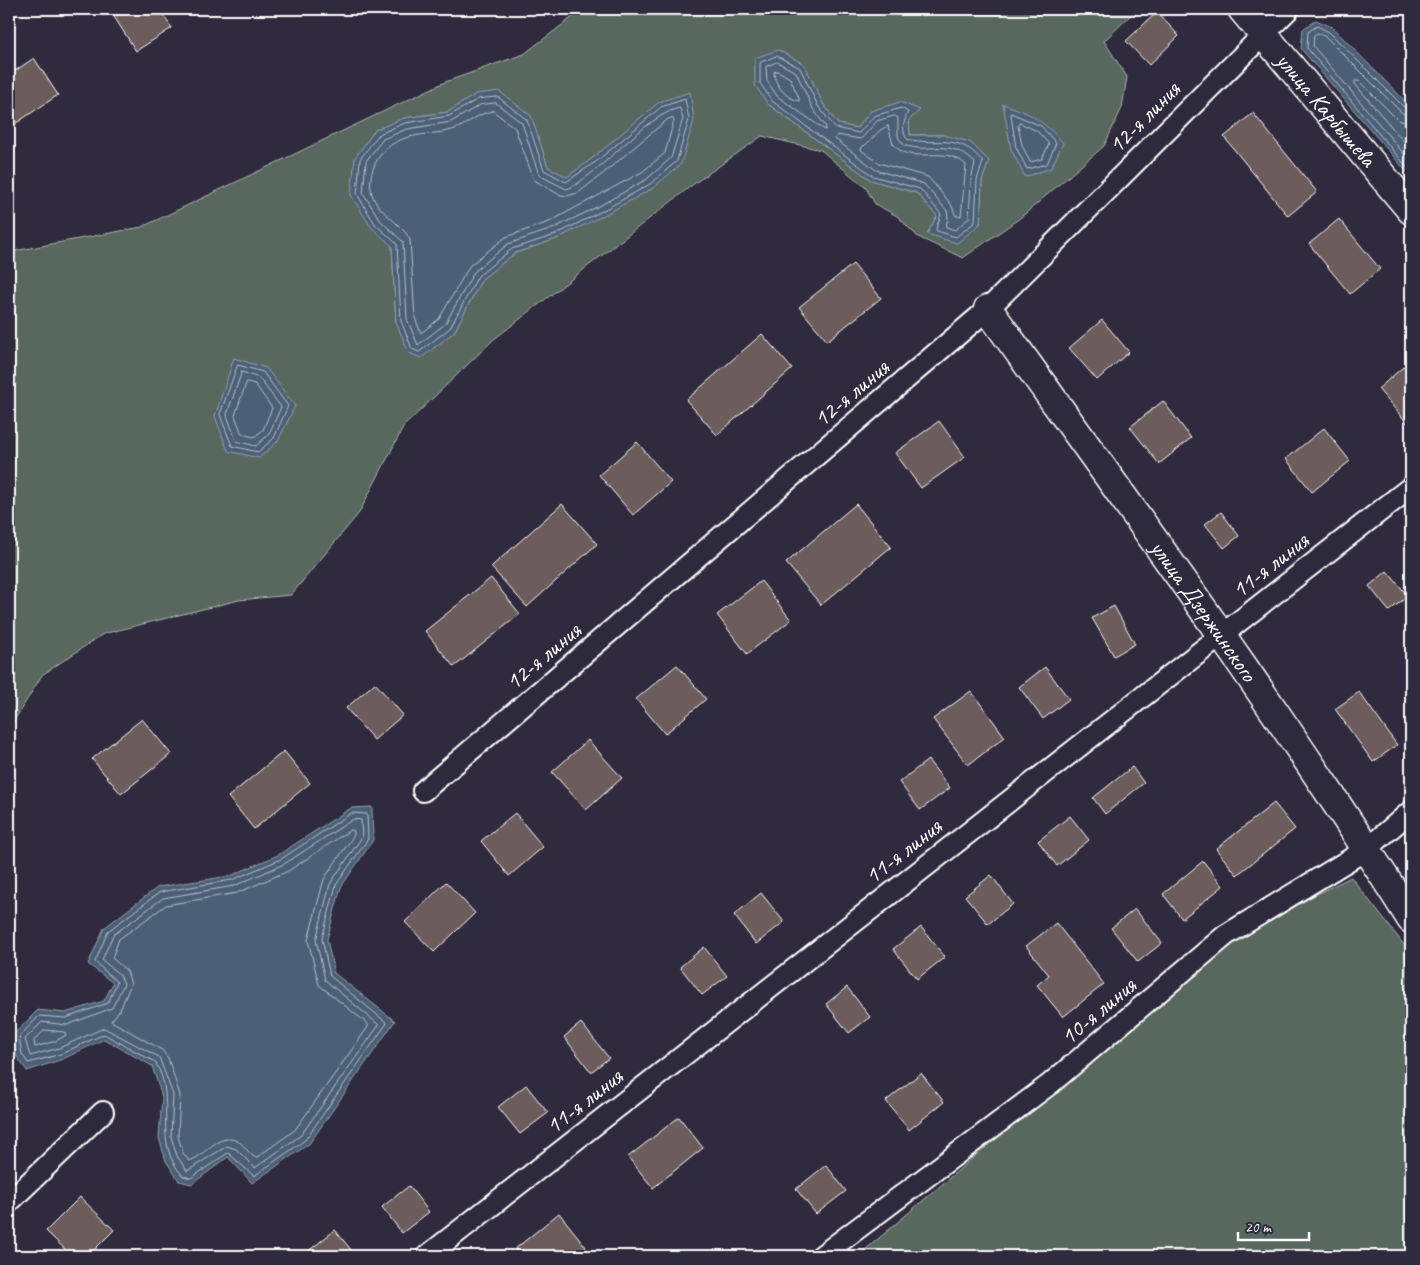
<svg xmlns="http://www.w3.org/2000/svg" width="1420" height="1265" viewBox="0 0 1420 1265" font-family="Caveat,sans-serif">
  <style>
    .green { fill: #59685e; stroke: #acb4ae; fill-rule: evenodd }
    .water { fill: #4c6077; stroke: #94a0ad }
    .lines { fill: none; stroke-linecap: round; stroke-linejoin: round }
    .shore { stroke: #b7bfc9; stroke-width: 1 }
    .building { fill: #6d5c5b; stroke: #fff }
    .street-casing { stroke: #fff; stroke-width: 24 }
    .secondary-casing { stroke: #fff; stroke-width: 31 }
    .street { stroke: #2f2a3d; stroke-width: 20 }
    .secondary { stroke: #2f2a3d; stroke-width: 28 }
    .labels { text-anchor: middle; stroke-width: 5; stroke-linejoin: round; paint-order: stroke }
    .street-label { font-size: 24px; fill: #fff; stroke: #2f2a3d }
  </style>
  <rect width="100%" height="100%" fill="#2f2a3d"/>
  <filter id="ink" filterUnits="userSpaceOnUse"><feTurbulence type="fractalNoise" baseFrequency=".02" numOctaves="2"/><feDisplacementMap in="SourceGraphic" scale="10" xChannelSelector="R" yChannelSelector="G"/><feConvolveMatrix kernelMatrix="1 2 1 2 8 2 1 2 1" color-interpolation-filters="sRGB"/></filter>
  <g filter="url(#ink)">
    <!-- green -->
    <g class="green">
      <path d="M 583,9 L 1137,9 L 1104,41 L 1127,77 L 1122,108 L 1104,146 L 1020,218 L 963,258 L 918,237 L 897,216 L 875,204 L 866,188 L 821,150 L 762,136 L 695,183 L 493,340 L 404,426 L 359,513 L 291,595 L 239,600 L 103,634 L 42,675 L 9,729 L 9,702 L 12,684 L 9,680 L 9,252 L 142,227 L 445,82 L 524,54 ZM 804,64 L 823,104 L 838,124 L 857,128 L 871,111 L 920,110 L 909,120 L 910,135 L 942,135 L 989,161 L 982,181 L 980,224 L 927,234 L 937,216 L 917,193 L 871,180 L 768,104 ZM 476,94 L 541,146 L 548,167 L 567,178 L 594,157 L 653,188 L 556,239 L 515,253 L 482,279 L 454,332 L 396,322 L 392,246 L 404,118 L 448,112 Z"/>
      <polygon points="1351,877 1411,954 1411,1256 858,1256 1233,936"/>
    </g>
    <!-- water -->
    <g class="water">
      <polygon points="1316,20 1332,27 1411,107 1411,177 1301,49 1303,29"/>
      <polygon points="778,50 804,64 823,104 838,124 857,128 871,111 900,102 920,110 909,120 910,135 943,135 970,142 989,161 982,181 980,224 957,243 927,234 937,216 917,193 871,180 768,104 755,85 755,58"/>
      <polygon points="499,91 531,116 548,167 567,177 594,157 659,102 690,92 694,120 681,164 653,188 606,214 556,239 515,253 482,279 454,332 421,358 409,353 396,322 392,246 371,227 351,195 355,158 375,130 404,118 448,112 476,94"/>
      <path d="M 1003,104 C 1033,114 1042,120 1063,143 L 1051,168 L 1025,177 L 1011,149 Z"/>
      <polygon points="234,358 266,368 295,406 278,441 259,458 228,451 215,416"/>
      <polygon points="372,807 373,840 341,887 327,939 334,973 395,1021 309,1144 252,1183 228,1157 192,1184 179,1181 166,1161 159,1138 162,1097 152,1066 104,1039 63,1059 27,1071 17,1057 13,1035 38,1010 65,1013 104,1001 113,983 88,964 104,928 158,887 230,876 278,855 351,808"/>
    </g>
    <g class="lines">
      <!-- shore -->
      <g class="shore">
        <path d="M 777,56 L 800,68 L 818,106 L 835,128 L 859,133 L 874,116 L 901,108 L 908,112 C 904,120 901,131 907,139 C 938,147 958,131 983,162 L 977,180 L 975,222 L 956,237 L 937,231 L 936,229 L 941,214 L 920,189 L 873,176 L 772,101 L 760,83 L 760,63 Z"/>
        <polygon points="777,62 796,72 813,109 826,127 825,130 777,96 767,81 766,67"/>
        <path d="M 778,71 L 790,78 L 799,98 L 799,101 C 787,99 774,85 774,72 Z"/>
        <polygon points="498,97 527,120 544,170 566,182 597,161 661,107 685,99 689,119 677,161 650,184 604,210 555,235 512,249 478,276 450,328 419,352 412,349 401,321 397,244 375,224 357,194 360,159 379,134 405,123 449,116 478,99"/>
        <path d="M 496,103 L 522,123 L 539,175 L 566,189 C 575,187 582,180 589,175 C 613,157 654,112 680,108 L 683,119 L 671,158 L 647,179 L 601,205 L 552,229 L 508,244 L 474,272 L 445,324 L 418,345 L 407,319 L 403,242 L 380,220 L 363,193 L 366,161 L 383,139 L 407,129 L 451,122 L 480,105 Z"/>
        <polyline points="1411,110 1406,109 1329,32 1317,26 1308,32 1307,48 1411,172"/>
        <path d="M 493,111 L 515,128 L 534,180 L 558,194 L 566,196 L 578,193 L 605,172 L 668,119 L 672,118 L 674,120 L 665,153 L 642,172 L 549,222 L 506,237 L 470,265 L 439,319 L 421,333 L 415,318 L 410,240 C 403,223 373,211 371,189 C 369,179 373,165 379,157 C 398,131 424,137 452,130 C 467,126 477,113 493,111 Z"/>
        <polygon points="1011,113 1041,126 1056,143 1047,164 1027,169 1016,147"/>
        <path d="M 895,116 L 898,118 L 898,137 L 904,145 C 930,155 948,136 975,163 L 971,180 L 969,218 L 955,230 L 946,227 L 948,218 L 947,211 L 924,184 L 876,170 L 835,139 L 837,135 L 861,139 L 877,121 Z"/>
        <polyline points="1411,116 1402,113 1326,37 1317,33 1314,35 1313,46 1411,162"/>
        <polygon points="1020,123 1037,131 1049,144 1042,159 1030,162 1022,145 1018,126"/>
        <polyline points="1411,124 1398,120 1359,81 1355,81 1355,84 1411,150"/>
        <path d="M 888,126 L 893,144 L 902,152 C 923,160 948,147 966,165 L 961,216 L 956,216 L 951,204 L 928,177 L 879,163 L 861,150 L 862,147 C 872,142 877,129 888,126 Z"/>
        <polygon points="238,365 263,372 288,406 274,438 258,452 232,446 220,415"/>
        <polygon points="242,372 259,378 281,407 269,434 256,446 236,441 227,415"/>
        <polygon points="247,382 255,384 272,408 263,430 254,437 242,434 235,416"/>
        <path d="M 352,813 L 367,814 L 368,839 L 336,885 L 322,939 L 330,976 L 387,1023 L 305,1140 L 254,1176 L 228,1153 L 191,1178 L 183,1176 C 150,1141 179,1100 155,1062 L 104,1034 L 61,1054 L 28,1063 L 22,1054 L 19,1037 L 39,1016 L 66,1018 L 108,1003 L 117,982 L 95,962 L 108,931 L 160,892 L 232,880 L 281,859 Z"/>
        <polygon points="354,819 361,820 362,837 330,884 316,940 325,980 379,1025 301,1135 255,1168 236,1149 227,1146 187,1171 177,1156 171,1137 173,1095 159,1057 104,1028 59,1048 30,1056 25,1039 42,1022 67,1025 112,1008 124,984 120,975 102,960 113,935 163,898 234,886 284,864"/>
        <path d="M 351,830 L 354,831 L 354,835 L 324,879 L 308,940 L 319,985 L 368,1024 L 368,1027 L 295,1130 L 256,1158 C 248,1154 244,1143 235,1140 C 216,1134 204,1157 189,1161 L 183,1153 L 178,1136 L 180,1095 L 168,1058 L 162,1050 L 111,1021 L 120,1010 L 131,984 L 127,971 L 112,958 L 119,939 L 166,905 L 237,893 L 288,871 Z"/>
        <polygon points="45,1030 64,1032 66,1035 56,1041 35,1047 34,1041"/>
      </g>
    </g>
    <!-- building -->
    <g class="building">
      <polygon points="115,9 159,9 172,28 136,51 111,12"/>
      <polygon points="1157,12 1179,36 1149,65 1126,41"/>
      <polygon points="34,58 58,95 9,128 9,75"/>
      <polygon points="1253,113 1317,192 1288,216 1224,137"/>
      <polygon points="1339,219 1380,269 1350,294 1309,244"/>
      <polygon points="853,264 881,298 827,341 799,307"/>
      <polygon points="1102,320 1129,352 1097,380 1069,348"/>
      <polygon points="762,334 792,369 717,435 686,400"/>
      <polygon points="1411,360 1411,421 1408,424 1378,389"/>
      <polygon points="1163,401 1191,438 1159,464 1130,427"/>
      <polygon points="939,421 965,457 921,488 895,453"/>
      <polygon points="1324,428 1350,461 1312,492 1286,459"/>
      <polygon points="637,442 671,482 633,515 599,475"/>
      <polygon points="562,504 597,544 527,607 491,567"/>
      <polygon points="856,504 891,547 821,605 786,563"/>
      <polygon points="1221,512 1239,536 1224,548 1205,524"/>
      <polygon points="1387,571 1408,596 1389,611 1369,586"/>
      <polygon points="491,578 520,614 454,667 425,631"/>
      <polygon points="761,581 791,620 747,654 717,615"/>
      <polygon points="1114,606 1135,644 1114,656 1092,618"/>
      <polygon points="677,665 706,699 665,734 636,699"/>
      <polygon points="1045,667 1069,699 1043,719 1019,687"/>
      <polygon points="375,683 403,715 374,740 346,708"/>
      <polygon points="971,691 1005,737 968,765 933,719"/>
      <polygon points="1359,692 1397,745 1373,762 1335,709"/>
      <polygon points="142,719 171,754 121,794 92,759"/>
      <polygon points="588,740 622,778 586,810 552,772"/>
      <polygon points="284,751 310,783 254,829 228,797"/>
      <polygon points="928,760 950,788 920,810 899,782"/>
      <polygon points="1132,767 1144,783 1105,814 1093,798"/>
      <polygon points="1274,803 1295,829 1237,875 1216,849"/>
      <polygon points="515,813 543,847 509,876 481,841"/>
      <polygon points="1070,816 1089,840 1057,866 1038,841"/>
      <polygon points="1203,861 1223,886 1182,919 1163,894"/>
      <polygon points="991,875 1013,904 988,924 965,896"/>
      <polygon points="446,882 475,913 434,952 405,922"/>
      <polygon points="761,893 784,922 756,944 734,915"/>
      <polygon points="1135,909 1162,943 1138,962 1111,928"/>
      <polygon points="1056,923 1104,984 1063,1017 1037,985 1049,975 1026,946"/>
      <polygon points="921,927 945,957 917,979 893,949"/>
      <polygon points="704,947 727,976 702,995 680,967"/>
      <polygon points="847,987 870,1017 849,1033 826,1004"/>
      <polygon points="581,1023 609,1058 591,1072 564,1037"/>
      <polygon points="921,1073 944,1102 909,1130 886,1101"/>
      <polygon points="526,1085 548,1113 520,1134 498,1107"/>
      <polygon points="679,1117 703,1148 653,1188 628,1157"/>
      <polygon points="826,1165 846,1191 816,1214 796,1189"/>
      <polygon points="409,1186 429,1212 402,1233 382,1207"/>
      <polygon points="80,1197 114,1230 88,1256 72,1256 46,1231"/>
      <polygon points="559,1213 586,1247 575,1256 521,1256 515,1249"/>
      <polygon points="335,1230 356,1256 302,1256"/>
    </g>
    <g class="lines">
      <defs>
        <g id="street">
          <polyline points="423,791 988,309 1289,9"/>
          <polyline points="9,1202 103,1112"/>
          <polyline points="427,1256 1411,487"/>
          <polyline points="821,1256 1050,1084 1226,935 1367,849 1411,811"/>
        </g>
        <g id="secondary">
          <path id="s1" d="M 1242,9 L 1411,210"/>
          <path id="s2" d="M 988,309 C 1132,510 1280,710 1411,919"/>
        </g>
      </defs>
      <!-- street casing -->
      <use href="#street" class="street-casing"/>
      <!-- secondary casing -->
      <use href="#secondary" class="secondary-casing"/>
      <!-- street -->
      <use href="#street" class="street"/>
      <!-- secondary -->
      <use href="#secondary" class="secondary"/>
    </g>
  </g>
  <g class="labels">
    <!-- street labels -->
    <g class="street-label">
      <text dy="8" stroke="none"><textPath href="#s1" startOffset="131">улица Карбышева</textPath></text>
      <text transform="translate(1144 117) rotate(-45)" y="8">12-я линия</text>
      <text transform="translate(851 393) rotate(-40)" y="8">12-я линия</text>
      <text transform="translate(1270 565) rotate(-38)" y="8">11-я линия</text>
      <text dy="8" stroke="none"><textPath href="#s2" startOffset="371">улица Дзержинского</textPath></text>
      <text transform="translate(543 656) rotate(-40)" y="8">12-я линия</text>
      <text transform="translate(903 851) rotate(-38)" y="8">11-я линия</text>
      <text transform="translate(1098 1011) rotate(-40)" y="8">10-я линия</text>
      <text transform="translate(584 1101) rotate(-38)" y="8">11-я линия</text>
    </g>
  </g>
  <!-- margin -->
  <rect width="1420" height="1265" fill="none" stroke="#2f2a3d" stroke-width="30"/>
  <rect x="15" y="15" width="1390" height="1235" fill="none" stroke="#fff" stroke-width="2" filter="url(#ink)"/>
  <!-- scale -->
  <path d="M1238 1232v8h71v-8" fill="none" stroke="#ffffff" stroke-width="2.5"/>
  <text x="1245" y="1232" font-size="15" fill="#ffffff" stroke="#2f2a3d" stroke-width="4" paint-order="stroke">20 m</text>
</svg>
